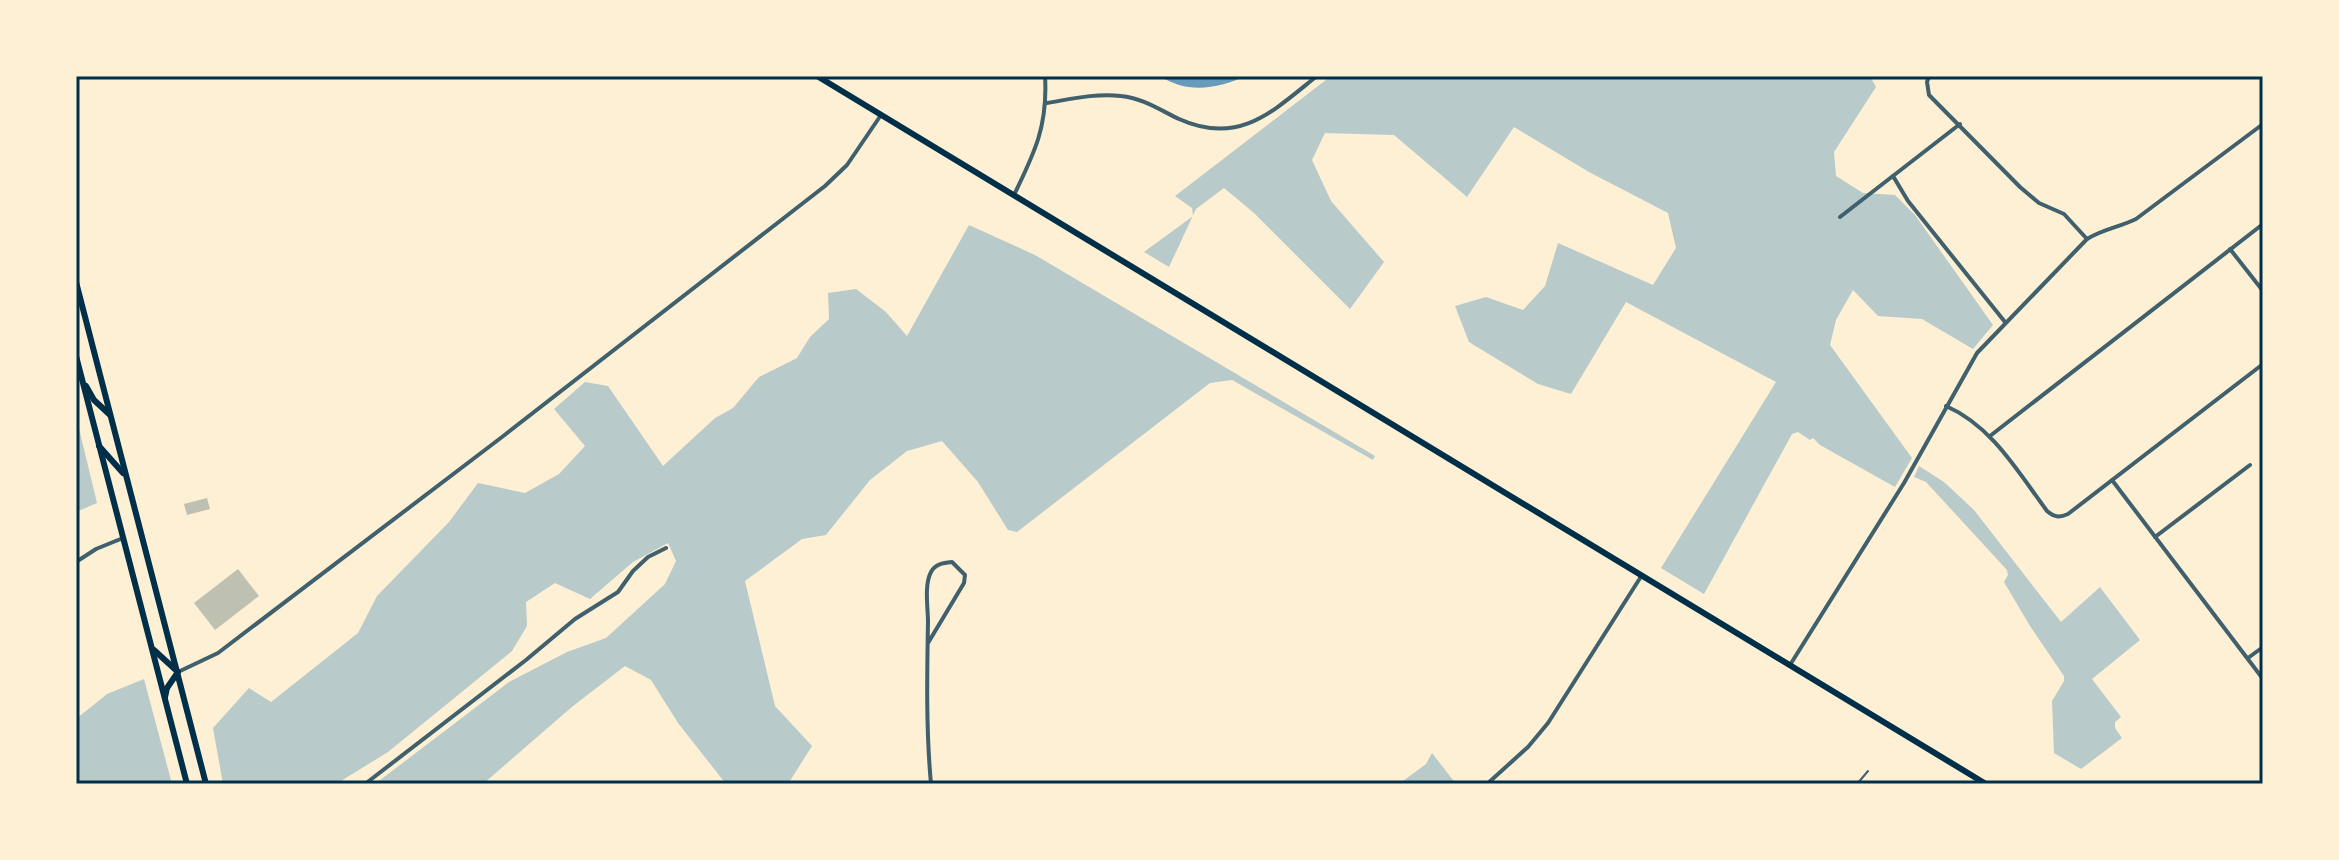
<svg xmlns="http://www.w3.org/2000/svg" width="2339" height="860" viewBox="0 0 2339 860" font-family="Spectral,serif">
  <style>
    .green { fill: #b9caca }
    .water { fill: #669bbc }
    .building { fill: #bec0b2 }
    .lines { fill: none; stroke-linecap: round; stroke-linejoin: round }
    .service { stroke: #3f606c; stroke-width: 2 }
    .minor { stroke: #3f606c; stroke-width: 4 }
    .primary { stroke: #003049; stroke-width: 6 }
    .neatline { fill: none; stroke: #003049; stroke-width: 3 }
  </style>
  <rect width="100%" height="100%" fill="#fdf0d5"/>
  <!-- green -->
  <g class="green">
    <polygon points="1331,76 1870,76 1876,87 1834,152 1836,176 1863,193 1895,195 1915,215 1993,325 1973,349 1922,319 1878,316 1853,290 1836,320 1830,345 1912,458 1895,487 1820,445 1813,438 1810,440 1798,432 1792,434 1704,594 1661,568 1776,382 1626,302 1571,394 1538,384 1469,342 1455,306 1486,297 1523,310 1545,286 1558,243 1653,285 1676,248 1668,213 1589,172 1514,127 1467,197 1394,135 1325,133 1312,160 1331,201 1384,262 1350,309 1254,213 1224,188 1196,209 1169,267 1144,252 1193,216 1192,208 1175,196"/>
    <polygon points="969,225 1035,255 1375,456 1373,460 1232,380 1210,383 1017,532 1008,530 978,482 942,441 907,451 870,480 826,535 802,539 745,581 775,706 812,746 788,784 726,784 678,723 651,680 625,666 573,706 483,784 375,784 509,682 567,652 606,638 665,584 676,561 668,543 633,562 590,599 555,583 526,602 527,626 512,651 388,752 336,784 223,784 213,728 249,688 271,702 358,633 377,596 449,522 478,483 525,493 559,474 585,446 554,409 585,382 608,386 663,466 715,418 733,408 759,377 797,358 810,337 829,319 828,293 856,289 886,312 907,336"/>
    <polygon points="76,416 97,503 76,512"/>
    <polygon points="1919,466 1944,482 1974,510 2061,622 2100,587 2140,640 2092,679 2121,717 2115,722 2115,728 2122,738 2081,769 2054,753 2052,701 2064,681 2064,676 2030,626 2004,582 2008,575 2007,570 1926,482 1914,477"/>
    <polygon points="144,679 172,784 76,784 76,719 107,694"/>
    <polygon points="1432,753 1456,784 1399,784 1426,764"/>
  </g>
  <!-- water -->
  <path class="water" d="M 1160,76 L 1246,76 C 1217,89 1187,94 1160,76 Z"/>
  <!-- building -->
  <g class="building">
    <polygon points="207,498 210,509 187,515 184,504"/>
    <polygon points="238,569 259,596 215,630 194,603"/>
  </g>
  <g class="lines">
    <!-- service -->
    <polyline class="service" points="1857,784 1868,771"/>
    <!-- minor -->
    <g class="minor">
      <polyline points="1929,76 1927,82 1929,95 2020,187 2039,203 2064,214 2087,239"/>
      <path d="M 1047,103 C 1071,99 1096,93 1121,96 C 1142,98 1160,110 1179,119 C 1239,146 1272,112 1317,76"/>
      <polyline points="1893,176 1908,201 2005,322"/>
      <path d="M 1014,195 C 1035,152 1048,125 1045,76"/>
      <polyline points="1840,217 1960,124"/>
      <polyline points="2230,249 2263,291"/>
      <path d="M 1946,406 C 1992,426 2018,472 2047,511 C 2054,517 2059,518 2068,514 L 2263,364"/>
      <polyline points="1990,436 2263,224"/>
      <polyline points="2112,480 2263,679"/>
      <polyline points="2155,537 2250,465"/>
      <polyline points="76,562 96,549 123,538"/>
      <path d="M 928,643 L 964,583 L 965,575 L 952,562 C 943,563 935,564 931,572 C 924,585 928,608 928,622 C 927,676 926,730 931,784"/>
      <polyline points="2248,658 2263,647"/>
      <path d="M 1790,665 L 1904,483 L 1977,353 L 2087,239 C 2103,229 2120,227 2136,219 L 2263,124"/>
      <polyline points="178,672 218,653 502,437 825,186 847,165 881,115"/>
      <polyline points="365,784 526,660 575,619 618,592 633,571 648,557 666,548"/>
      <polyline points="1487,784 1528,747 1548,723 1642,575"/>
    </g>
    <!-- primary -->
    <g class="primary">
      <polyline points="817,76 1986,784"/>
      <polyline points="76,282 206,784"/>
      <polyline points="76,356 187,784"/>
      <polyline points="86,386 94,400 109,414"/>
      <polyline points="99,446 123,473"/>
      <polyline points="154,650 178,672 167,688 165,697"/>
    </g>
  </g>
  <!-- border -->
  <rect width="2339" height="860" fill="none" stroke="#fdf0d5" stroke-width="156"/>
  <rect x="78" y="78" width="2183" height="704" class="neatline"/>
</svg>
